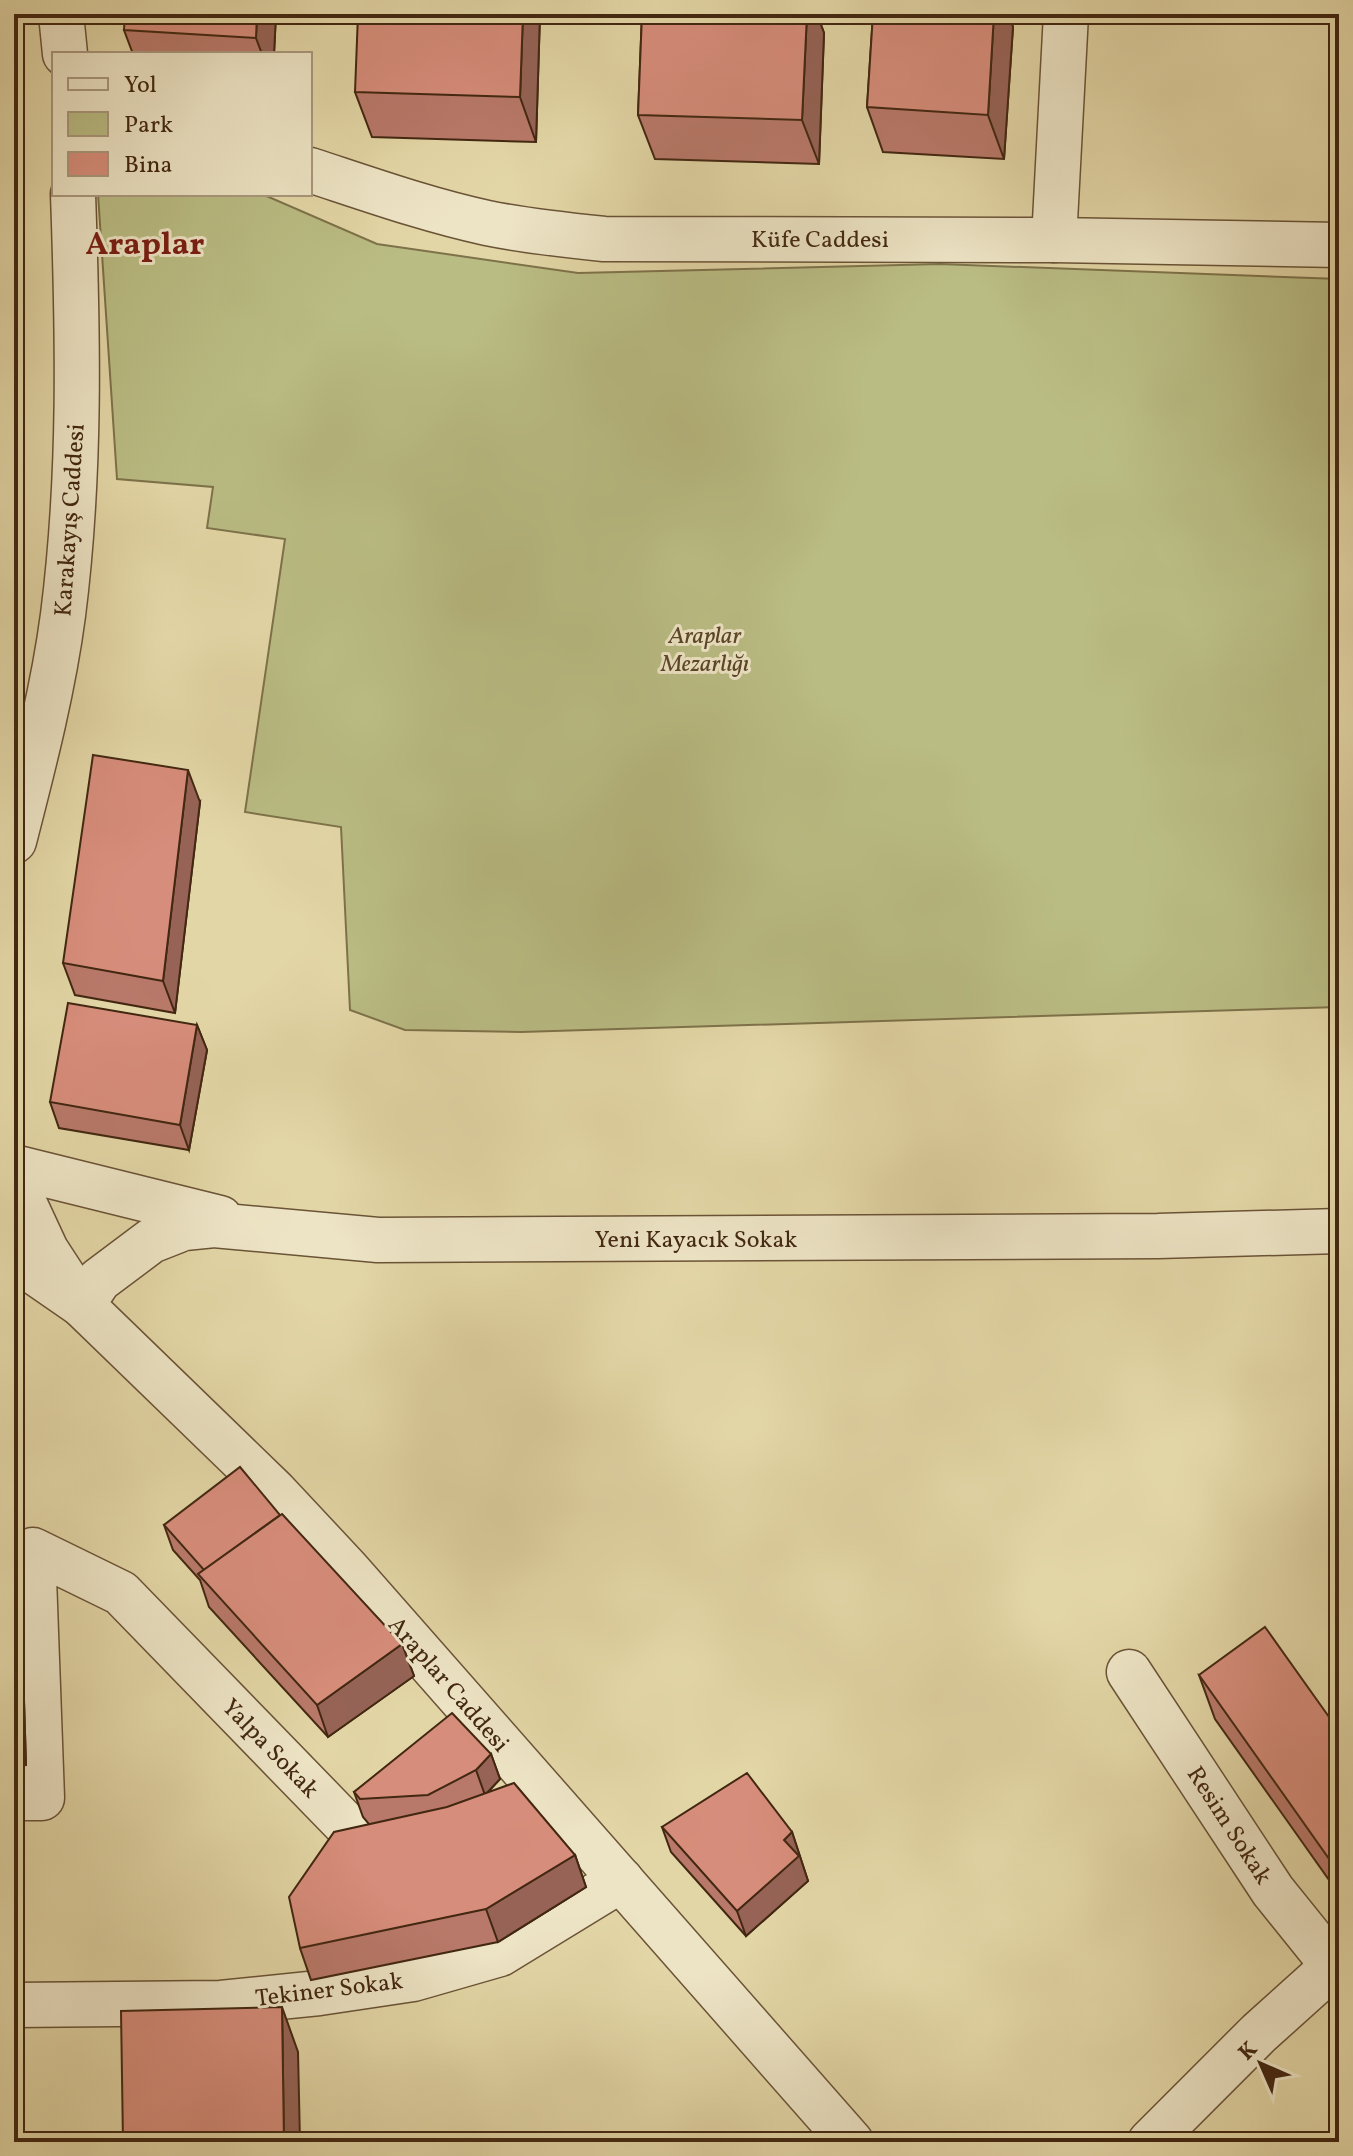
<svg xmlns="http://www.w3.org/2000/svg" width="1353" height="2156" viewBox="0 0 1353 2156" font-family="Vollkorn,serif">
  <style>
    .green { fill: #b9bc83; stroke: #7e724a; stroke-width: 2 }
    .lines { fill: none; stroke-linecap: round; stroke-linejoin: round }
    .minor-casing { stroke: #6a5336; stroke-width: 47 }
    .minor { stroke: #ede4c5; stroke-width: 44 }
    .wall { fill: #b9796a; stroke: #422711; stroke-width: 2 }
    .shaded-wall { fill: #966356; stroke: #422711; stroke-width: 2 }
    .building { fill: #d78d7b; stroke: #422711; stroke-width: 2 }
    .labels { text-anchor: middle; stroke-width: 6; stroke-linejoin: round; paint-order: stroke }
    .street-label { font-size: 24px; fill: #422711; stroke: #ede4c5 }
    .park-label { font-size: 24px; font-style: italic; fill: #5a4528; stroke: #ede4c5 }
    .district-label { font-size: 32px; font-weight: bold; fill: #7a1f14; stroke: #ede4c5 }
  </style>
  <rect width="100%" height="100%" fill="#e3d6a6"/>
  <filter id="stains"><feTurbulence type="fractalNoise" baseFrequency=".0025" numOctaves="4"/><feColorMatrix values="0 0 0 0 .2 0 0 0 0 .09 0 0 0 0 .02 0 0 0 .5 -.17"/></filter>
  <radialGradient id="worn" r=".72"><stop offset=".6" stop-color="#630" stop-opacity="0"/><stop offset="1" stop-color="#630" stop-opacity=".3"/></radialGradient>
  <!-- green -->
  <polygon class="green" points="98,194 262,194 377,244 578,273 940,264 1339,279 1339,1007 521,1032 405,1030 350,1010 341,827 245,812 285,539 207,528 213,487 117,479"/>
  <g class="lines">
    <defs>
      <g id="minor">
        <polyline points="61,14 65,54"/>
        <path d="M 310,170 C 368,189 427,210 487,223 C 526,231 565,235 604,239 L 1054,240 L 1339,245"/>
        <polyline points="1054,240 1066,14"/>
        <path d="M 14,841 C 33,767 53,691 63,615 C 81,474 78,335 73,194"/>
        <polyline points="14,1167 220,1218"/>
        <polyline points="14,1181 46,1250 72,1290"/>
        <polyline points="14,1258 82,1305 275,1492 347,1569 851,2142"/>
        <polyline points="82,1305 99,1280 151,1241 184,1228 214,1225 378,1240 1158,1236 1339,1231"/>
        <polyline points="1129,1672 1273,1891 1339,1973"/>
        <polyline points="14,1798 42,1798 33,1550 121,1593 355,1834 407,1833"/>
        <polyline points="14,2005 221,2003 319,1993 413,1979 500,1954 621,1880"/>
        <polyline points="1150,2142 1259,2033 1339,1961"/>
      </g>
    </defs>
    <!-- minor casing -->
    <use href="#minor" class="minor-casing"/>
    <!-- minor -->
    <use href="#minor" class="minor"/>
  </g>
  <!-- wall -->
  <g class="wall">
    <polygon points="276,14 274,54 133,54 124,30"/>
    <polygon points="540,14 536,142 372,137 355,92"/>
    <polygon points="642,14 817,14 824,33 819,164 655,159 638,115"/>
    <polygon points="873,14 1008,14 1013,27 1004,159 883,152 867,107"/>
    <polygon points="200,802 175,1013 75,995 63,963"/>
    <polygon points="197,1025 207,1050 189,1150 59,1128 50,1102"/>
    <polygon points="280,1515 402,1644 414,1676 328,1737 209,1607 200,1580 173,1550 164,1525"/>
    <polygon points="14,1585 21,1604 26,1765 14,1766"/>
    <polygon points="1199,1675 1339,1731 1339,1894 1215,1719"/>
    <polygon points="491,1754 500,1779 487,1793 575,1855 586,1887 498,1942 311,1980 300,1948 369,1824 363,1817 354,1792"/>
    <polygon points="662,1827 792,1832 808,1881 746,1936 671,1852"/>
  </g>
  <!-- shaded-wall -->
  <g class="shaded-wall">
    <polygon points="257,14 276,14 274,54 262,54 256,38"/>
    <polygon points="523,14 540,14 536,142 520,97"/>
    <polygon points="807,14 817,14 824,33 819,164 802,120"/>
    <polygon points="994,14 1008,14 1013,27 1004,159 988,115"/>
    <polygon points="14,289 19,302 14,439"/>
    <polygon points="188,770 200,802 175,1013 163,981"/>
    <polygon points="197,1025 207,1050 189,1150 180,1125"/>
    <polygon points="14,1585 21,1604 26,1765 14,1733"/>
    <polygon points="402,1644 414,1676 328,1737 317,1705"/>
    <polygon points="491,1754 500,1779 485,1795 476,1770"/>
    <polygon points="792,1832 808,1881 746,1936 737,1911 784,1840"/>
    <polygon points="575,1855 586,1887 498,1942 486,1909"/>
    <polygon points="1339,1858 1339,1882 1332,1863"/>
    <polygon points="282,2007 298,2052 300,2142 284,2142"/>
  </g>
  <!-- building -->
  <g class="building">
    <polygon points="125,14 257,14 256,38 124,30"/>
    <polygon points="358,14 523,14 520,97 355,92"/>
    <polygon points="642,14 807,14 802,120 638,115"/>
    <polygon points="873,14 994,14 988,115 867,107"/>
    <polygon points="93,755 188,770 163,981 63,963"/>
    <polygon points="68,1003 197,1025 180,1125 50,1102"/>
    <polygon points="240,1467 280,1515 204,1570 164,1525"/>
    <polygon points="282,1514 402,1644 317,1705 198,1574"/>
    <polygon points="1265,1627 1339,1731 1339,1858 1332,1863 1199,1675"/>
    <polygon points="452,1713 491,1754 476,1770 428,1795 360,1799 354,1792"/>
    <polygon points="747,1773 792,1832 784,1840 799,1856 737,1911 662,1827"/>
    <polygon points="514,1783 575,1855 486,1909 300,1948 289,1897 334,1832 447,1807"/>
    <polygon points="282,2007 284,2142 123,2142 121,2011"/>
  </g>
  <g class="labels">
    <!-- street labels -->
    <g class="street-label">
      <text x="820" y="247">Küfe Caddesi</text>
      <text transform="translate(69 520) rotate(-86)" y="8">Karakayış Caddesi</text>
      <text x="696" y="1247">Yeni Kayacık Sokak</text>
      <text transform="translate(449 1684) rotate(49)" y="8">Araplar Caddesi</text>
      <text transform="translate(271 1748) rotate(46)" y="8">Yalpa Sokak</text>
      <text transform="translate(1230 1825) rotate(57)" y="8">Resim Sokak</text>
      <text transform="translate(329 1989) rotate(-7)" y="8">Tekiner Sokak</text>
    </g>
    <!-- park labels -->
    <g class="park-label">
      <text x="705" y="643">Araplar<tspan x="705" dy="28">Mezarlığı</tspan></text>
    </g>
    <!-- district labels -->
    <g class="district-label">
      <text x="145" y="254">Araplar</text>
    </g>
  </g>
  <!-- margin -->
  <rect width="1353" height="2156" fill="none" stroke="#e3d6a6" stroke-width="48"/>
  <rect x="16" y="16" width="1321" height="2124" fill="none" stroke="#422711" stroke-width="4"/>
  <rect x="24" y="24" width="1305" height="2108" fill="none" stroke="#422711" stroke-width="2"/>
  <!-- legend -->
  <rect x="52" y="52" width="260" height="144" fill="#ede4c5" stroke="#a9987d" stroke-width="2"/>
  <rect x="68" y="78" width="40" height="12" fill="#ede4c5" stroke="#a9987d" stroke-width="2"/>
  <text x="124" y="92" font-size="24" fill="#422711">Yol</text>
  <rect x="68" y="112" width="40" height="24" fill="#b9bc83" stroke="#a9987d" stroke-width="2"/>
  <text x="124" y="132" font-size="24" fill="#422711">Park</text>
  <rect x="68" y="152" width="40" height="24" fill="#d78d7b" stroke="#a9987d" stroke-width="2"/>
  <text x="124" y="172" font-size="24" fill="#422711">Bina</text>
  <!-- north arrow -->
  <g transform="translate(1261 2064) rotate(315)" stroke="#ede4c5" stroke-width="6" paint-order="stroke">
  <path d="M0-6L14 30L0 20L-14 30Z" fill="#422711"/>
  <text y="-12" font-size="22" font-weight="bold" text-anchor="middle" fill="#422711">K</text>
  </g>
  <rect width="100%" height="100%" filter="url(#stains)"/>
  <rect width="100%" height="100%" fill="url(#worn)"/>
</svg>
